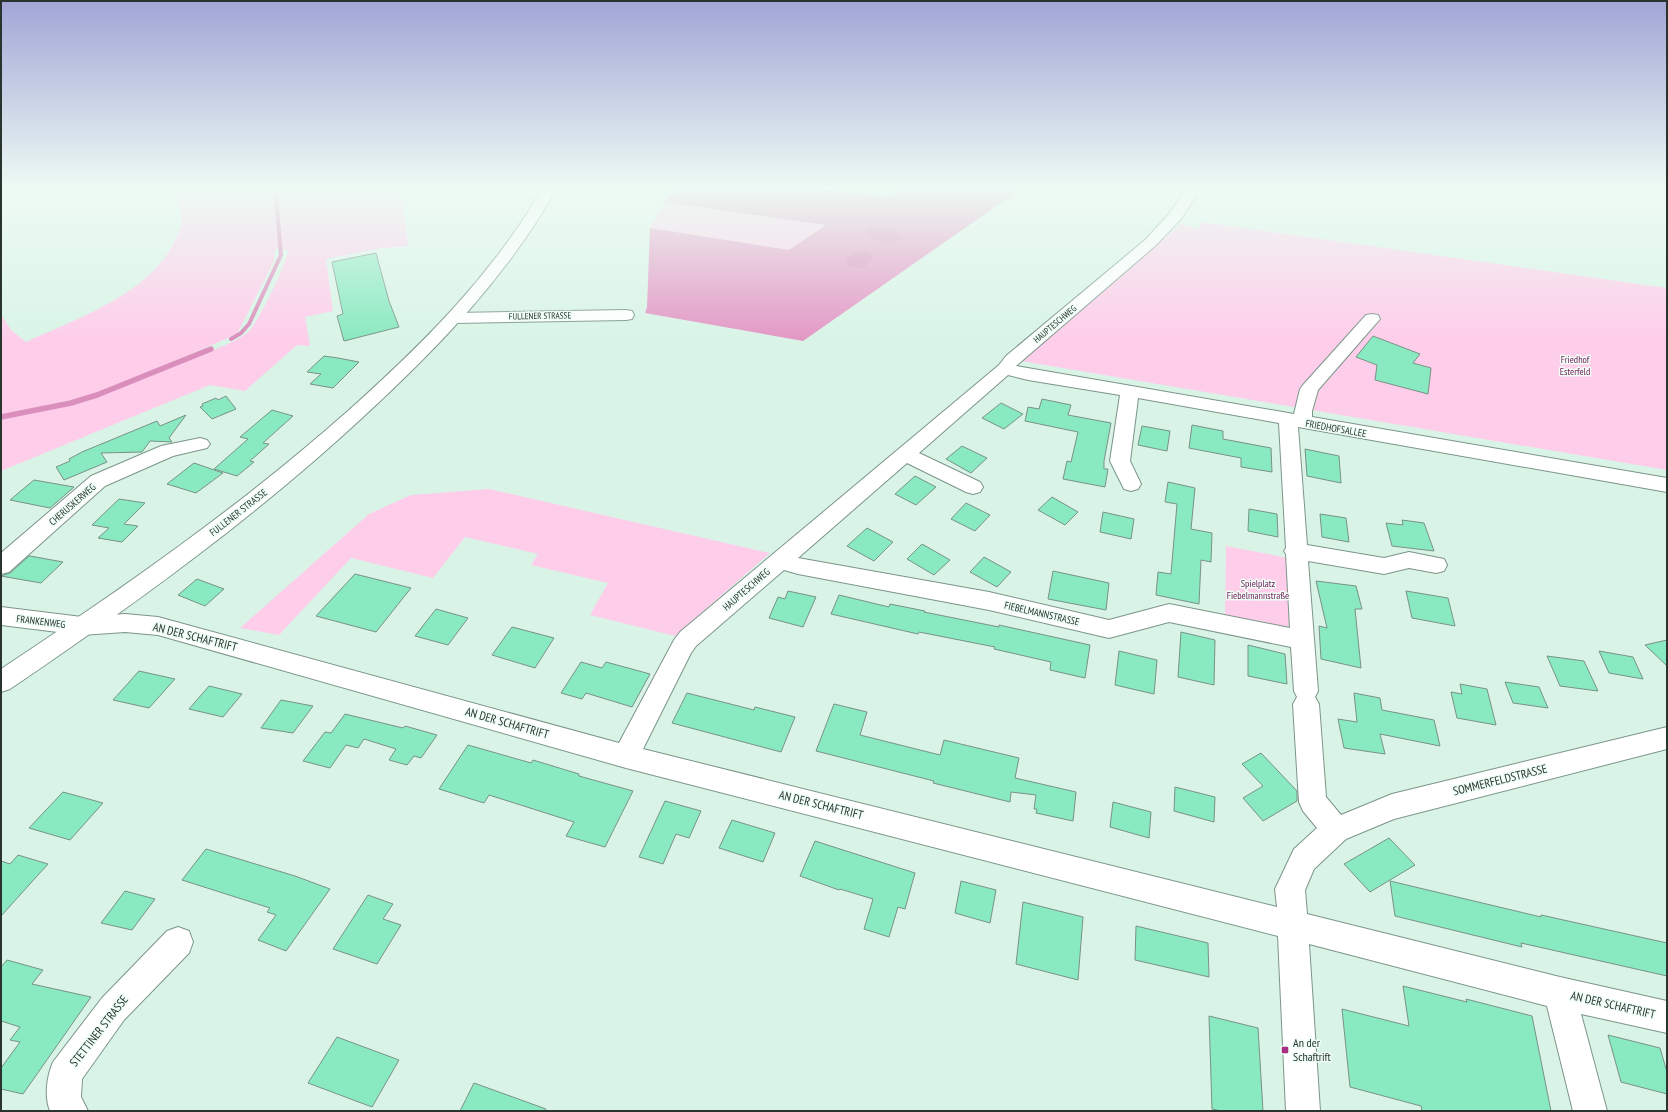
<svg xmlns="http://www.w3.org/2000/svg" width="1668" height="1112" viewBox="0 0 1668 1112" font-family="'PT Sans Narrow',sans-serif">
  <style>
    .green { fill: #fecdea }
    .forest { fill: #e397c5 }
    .water { fill: #da8ebc }
    .lines { fill: none; stroke-linecap: round; stroke-linejoin: round }
    .stream-far1 { stroke: #da8ebc; stroke-width: 4 }
    .stream { stroke: #da8ebc; stroke-width: 5.5 }
    .building { fill: #89e9c0; stroke: #799287 }
    .minor-casing { stroke: #7c9589; stroke-width: 2 }
    .major-casing { stroke: #7c9589; stroke-width: 2 }
    .minor { fill: #fff; fill-rule: evenodd }
    .major { fill: #fff; fill-rule: evenodd }
    .poi-dot { fill: #a82e82; stroke: #eefef6; stroke-width: 1.5 }
    .labels { text-anchor: middle; stroke-width: 3; stroke-linejoin: round; paint-order: stroke }
    .far-street-label { font-size: 9px; fill: #29342f; stroke: #eefef6 }
    .park-label { font-size: 10px; fill: #721b58; stroke: #eefef6 }
    .street-label { font-size: 10px; fill: #29342f; stroke: #eefef6 }
    .near-street-label { font-size: 12px; fill: #29342f; stroke: #eefef6 }
    .near-poi-label { font-size: 12px; fill: #29342f; stroke: #eefef6; text-anchor: start }
  </style>
  <rect width="100%" height="100%" fill="#d9f4e7"/>
  <!-- green -->
  <g class="green">
    <path d="M 169,186 L 407,186 L 402,196 L 408,246 L 382,248 L 326,259 L 333,311 L 305,317 L 310,346 L 297,345 L 245,391 L 210,385 L 1,471 L 1,419 L 85,402 L 226,345 C 234,341 243,337 249,331 C 259,321 287,263 288,250 L 275,249 L 274,261 L 238,332 L 228,338 L 126,382 L 95,394 L 71,400 L 1,415 L 1,314 L 11,330 L 26,342 C 76,319 152,293 175,240 C 179,232 183,223 181,214 C 179,204 174,194 169,186 Z"/>
    <polygon points="664,202 827,224 789,250 650,228"/>
    <polygon points="1202,222 1667,288 1667,470 1021,361 1181,224 1199,229"/>
    <polygon points="489,489 770,553 675,636 590,615 608,583 531,565 538,554 465,537 433,578 351,558 279,635 240,628 369,514 411,495"/>
    <polygon points="1226,546 1289,558 1292,624 1285,627 1225,616"/>
  </g>
  <!-- forest -->
  <polygon class="forest" points="678,186 790,186 889,196 906,186 1025,186 803,341 645,313 647,307 650,228 789,250 826,225 664,202"/>
  <!-- water -->
  <g class="water">
    <path d="M 867,227 C 882,227 890,226 902,237 L 902,240 C 886,243 879,244 866,233 Z"/>
    <polygon points="867,251 873,257 864,267 856,268 846,265 846,258 853,253"/>
  </g>
  <g class="lines">
    <!-- stream-far1 -->
    <polyline class="stream-far1" points="231,339 241,333 249,324 281,255 275,186"/>
    <!-- stream -->
    <polyline class="stream" points="1,417 71,403 97,395 211,349"/>
  </g>
  <!-- building -->
  <g class="building">
    <polygon points="376,253 389,301 399,327 344,341 337,316 343,314 332,262"/>
    <polygon points="1373,336 1420,354 1413,363 1431,368 1428,394 1375,380 1377,365 1356,357"/>
    <polygon points="324,356 338,358 359,362 333,388 310,384 321,374 307,372"/>
    <polygon points="226,396 236,409 212,419 200,407 203,406 202,404 216,398 218,400"/>
    <polygon points="1042,399 1071,405 1068,415 1111,423 1104,461 1104,469 1108,469 1105,487 1063,479 1067,461 1071,462 1078,432 1025,421 1028,407 1039,409"/>
    <polygon points="1001,403 1023,414 1004,429 982,418"/>
    <polygon points="272,410 293,416 263,443 269,444 250,461 254,462 237,476 214,469 248,439 240,437"/>
    <polygon points="186,415 169,438 172,442 150,441 142,452 101,453 107,462 64,480 56,467 70,461 69,459 82,452 157,421 160,426"/>
    <polygon points="1192,425 1223,431 1223,439 1271,448 1272,472 1241,467 1241,458 1189,448"/>
    <polygon points="1142,426 1170,431 1167,451 1138,445"/>
    <polygon points="962,446 987,458 971,473 946,459"/>
    <polygon points="1305,449 1339,456 1341,483 1307,476"/>
    <polygon points="194,463 223,473 196,493 167,484"/>
    <polygon points="915,476 936,487 916,505 895,494"/>
    <polygon points="34,480 74,487 50,508 10,500"/>
    <polygon points="1168,482 1195,488 1191,529 1212,533 1211,562 1201,560 1199,604 1156,595 1158,572 1171,574 1177,504 1165,502"/>
    <polygon points="1052,497 1078,512 1065,525 1038,510"/>
    <polygon points="119,499 145,503 124,524 138,526 122,542 98,538 109,528 92,525"/>
    <polygon points="966,503 990,515 975,531 951,519"/>
    <polygon points="1249,509 1277,514 1278,537 1248,531"/>
    <polygon points="1103,512 1134,519 1131,539 1100,532"/>
    <polygon points="1320,514 1346,518 1349,542 1322,537"/>
    <polygon points="1402,520 1424,523 1434,551 1392,546 1386,523 1403,525"/>
    <polygon points="867,528 893,542 874,561 847,546"/>
    <polygon points="922,544 950,560 934,575 907,559"/>
    <polygon points="29,556 30,556 63,562 41,583 1,576 10,573"/>
    <polygon points="984,557 1011,572 997,587 970,572"/>
    <polygon points="1053,571 1109,583 1106,610 1048,599"/>
    <polygon points="355,574 411,588 376,632 316,616"/>
    <polygon points="197,579 224,589 205,606 178,595"/>
    <polygon points="1316,581 1356,586 1362,609 1355,609 1361,668 1321,659 1319,626 1327,628"/>
    <polygon points="788,591 816,597 803,627 769,618 778,597 785,599"/>
    <polygon points="1406,591 1448,598 1455,626 1412,618"/>
    <polygon points="839,595 889,607 890,604 925,611 924,612 999,627 999,625 1090,645 1085,678 1050,670 1051,662 994,649 995,647 919,632 918,634 831,614"/>
    <polygon points="436,609 468,618 448,645 415,636"/>
    <polygon points="512,627 554,638 535,668 492,655"/>
    <polygon points="1181,632 1215,640 1214,685 1178,677"/>
    <polygon points="1667,640 1667,666 1645,645"/>
    <polygon points="1248,645 1285,654 1287,684 1248,676"/>
    <polygon points="1119,651 1157,660 1154,694 1115,685"/>
    <polygon points="1599,651 1633,657 1643,679 1609,673"/>
    <polygon points="1547,656 1584,661 1598,691 1560,686"/>
    <polygon points="581,662 602,668 606,662 650,674 632,707 586,693 582,699 561,693"/>
    <polygon points="139,671 175,679 149,708 113,700"/>
    <polygon points="1505,682 1539,687 1548,708 1513,703"/>
    <polygon points="1460,684 1487,689 1496,725 1457,718 1451,692 1462,694"/>
    <polygon points="209,686 242,694 223,717 189,709"/>
    <polygon points="687,693 754,710 755,707 795,717 781,752 672,723"/>
    <polygon points="1354,693 1380,698 1382,710 1434,720 1440,746 1380,734 1385,754 1344,748 1338,719 1357,722"/>
    <polygon points="281,700 313,706 293,733 261,728"/>
    <polygon points="834,704 867,712 860,735 940,755 944,740 1019,758 1015,778 1076,792 1073,821 1036,813 1037,809 1034,809 1036,795 1011,792 1010,802 933,783 934,781 816,751"/>
    <polygon points="345,714 403,728 405,726 437,735 421,758 414,756 407,765 389,760 396,749 364,739 358,748 346,745 330,768 303,761 325,732 331,733"/>
    <polygon points="468,745 531,763 533,760 579,774 579,776 633,791 605,847 566,836 574,822 489,795 484,803 439,789"/>
    <polygon points="1261,753 1297,791 1297,801 1263,821 1243,798 1263,786 1242,764"/>
    <polygon points="1175,787 1215,797 1214,822 1174,811"/>
    <polygon points="63,792 103,803 70,840 29,828"/>
    <polygon points="665,801 701,811 689,838 676,834 663,864 639,857"/>
    <polygon points="1113,802 1151,812 1149,838 1110,827"/>
    <polygon points="732,820 775,833 763,862 719,848"/>
    <polygon points="1389,838 1415,865 1370,892 1344,864"/>
    <polygon points="815,841 915,873 905,909 898,907 889,937 864,929 873,899 840,889 839,890 800,876"/>
    <polygon points="206,849 295,876 330,889 286,951 258,940 276,915 267,912 270,908 182,880"/>
    <polygon points="18,855 48,864 1,916 1,861 10,864"/>
    <polygon points="961,881 996,890 990,923 955,913"/>
    <polygon points="1390,881 1541,917 1541,915 1667,943 1667,976 1521,943 1522,947 1395,916"/>
    <polygon points="125,891 155,899 132,930 101,923"/>
    <polygon points="368,895 393,904 383,919 401,925 377,964 333,949"/>
    <polygon points="1023,902 1083,917 1078,980 1016,964"/>
    <polygon points="1136,926 1208,943 1209,977 1135,960"/>
    <polygon points="7,960 43,970 32,984 91,997 23,1094 1,1089 1,1068 20,1042 10,1040 20,1027 1,1021 1,967"/>
    <polygon points="1403,986 1467,1002 1466,999 1532,1016 1551,1111 1422,1111 1421,1106 1350,1087 1342,1009 1409,1026"/>
    <polygon points="1209,1016 1258,1028 1263,1111 1221,1111 1212,1109"/>
    <polygon points="1608,1035 1660,1048 1667,1072 1667,1094 1621,1082"/>
    <polygon points="337,1037 399,1060 372,1107 308,1083"/>
    <polygon points="474,1083 546,1109 545,1111 460,1111"/>
  </g>
  <g class="lines">
    <defs>
      <g id="minor">
        <path d="M 1188,186 L 1202,186 L 1181,219 L 1155,246 L 1016,366 L 1294,414 L 1300,389 L 1303,385 L 1366,315 L 1372,314 L 1378,315 L 1380,319 L 1318,390 L 1312,411 L 1312,417 L 1667,478 L 1667,492 L 1298,427 L 1307,545 L 1384,558 L 1409,552 L 1444,559 L 1447,565 L 1444,571 L 1436,573 L 1409,568 L 1384,574 L 1308,561 L 1318,691 L 1315,697 L 1319,704 L 1326,797 L 1341,815 L 1392,794 L 1667,727 L 1667,749 L 1394,819 L 1346,839 L 1314,869 L 1305,890 L 1307,914 L 1560,977 L 1667,1001 L 1667,1033 L 1581,1014 L 1607,1111 L 1573,1111 L 1547,1006 L 1309,944 L 1320,1111 L 1286,1111 L 1278,936 L 626,768 L 158,635 L 125,632 L 82,635 L 1,625 L 1,607 L 82,617 L 125,614 L 158,617 L 619,743 L 674,640 L 680,632 L 999,365 L 1006,356 L 1145,240 L 1170,213 ZM 1008,375 L 1028,380 L 1120,395 L 1110,461 L 1124,489 L 1131,491 L 1138,489 L 1141,484 L 1130,461 L 1138,398 L 1279,423 L 1286,548 L 1284,551 L 1286,554 L 1290,628 L 1169,604 L 1109,620 L 989,592 L 798,558 L 907,463 L 966,492 L 973,494 L 980,492 L 983,487 L 980,482 L 919,453 ZM 784,570 L 798,574 L 989,610 L 1109,638 L 1169,622 L 1291,647 L 1294,691 L 1297,697 L 1293,704 L 1299,802 L 1303,811 L 1317,828 L 1294,849 L 1275,889 L 1277,907 L 643,749 L 691,653 L 696,646 Z"/>
        <polygon points="626,310 632,311 634,315 632,319 626,320 454,323 448,322 446,318 448,314 454,313"/>
        <polygon points="200,438 207,440 210,444 207,448 173,456 105,486 9,572 1,574 1,553 91,476 161,446"/>
        <path d="M 178,927 L 189,931 L 193,942 L 189,953 L 124,1020 L 82,1079 L 81,1097 L 88,1111 L 50,1111 C 44,1096 47,1076 53,1062 L 102,998 L 167,931 Z"/>
      </g>
      <path id="major" d="M 544,186 L 558,186 C 507,277 438,348 362,418 C 253,519 132,606 10,689 L 1,692 L 1,669 C 122,589 241,506 349,410 C 425,342 493,274 544,186 Z"/>
    </defs>
    <!-- minor casing -->
    <use href="#minor" class="minor-casing"/>
    <!-- major casing -->
    <use href="#major" class="major-casing"/>
    <!-- minor -->
    <use href="#minor" class="minor"/>
    <!-- major -->
    <use href="#major" class="major"/>
  </g>
  <!-- sky -->
  <linearGradient id="sky" x2="0" y2="1"><stop stop-color="#a2a5d6"/><stop offset="0.55" stop-color="#eefaf4"/><stop offset="1" stop-color="#eefaf4" stop-opacity="0"/></linearGradient>
  <rect width="1668" height="341" fill="url(#sky)"/>
  <!-- markers -->
  <rect class="poi-dot" x="1281" y="1046" width="8" height="8" rx="2"/>
  <g class="labels">
    <!-- far-street labels -->
    <g class="far-street-label">
      <text transform="translate(540 316) rotate(-1)" y="3">FULLENER STRASSE</text>
      <text transform="translate(1055 324) rotate(-40)" y="3">HAUPTESCHWEG</text>
    </g>
    <!-- park labels -->
    <g class="park-label">
      <text x="1575" y="363">Friedhof<tspan x="1575" dy="12">Esterfeld</tspan></text>
      <text x="1258" y="587">Spielplatz<tspan x="1258" dy="12">Fiebelmannstraße</tspan></text>
    </g>
    <!-- street labels -->
    <g class="street-label">
      <text transform="translate(1336 428) rotate(10)" y="4">FRIEDHOFSALLEE</text>
      <text transform="translate(72 504) rotate(-41)" y="4">CHERUSKERWEG</text>
      <text transform="translate(238 512) rotate(-38)" y="4">FULLENER STRASSE</text>
      <text transform="translate(746 589) rotate(-41)" y="4">HAUPTESCHWEG</text>
      <text transform="translate(1042 613) rotate(13)" y="4">FIEBELMANNSTRASSE</text>
      <text transform="translate(41 621) rotate(7)" y="4">FRANKENWEG</text>
    </g>
    <!-- near-street labels -->
    <g class="near-street-label">
      <text transform="translate(195 637) rotate(14)" y="4">AN DER SCHAFTRIFT</text>
      <text transform="translate(507 723) rotate(16)" y="4">AN DER SCHAFTRIFT</text>
      <text transform="translate(1500 780) rotate(-14)" y="4">SOMMERFELDSTRASSE</text>
      <text transform="translate(821 805) rotate(14)" y="4">AN DER SCHAFTRIFT</text>
      <text transform="translate(1613 1005) rotate(13)" y="4">AN DER SCHAFTRIFT</text>
      <text transform="translate(99 1031) rotate(-52)" y="4">STETTINER STRASSE</text>
    </g>
    <!-- near-poi labels -->
    <g class="near-poi-label">
      <text x="1293" y="1047">An der<tspan x="1293" dy="14">Schaftrift</tspan></text>
    </g>
  </g>
  <!-- border -->
  <rect width="1668" height="1112" fill="none" stroke="#29342f" stroke-width="4"/>
</svg>
